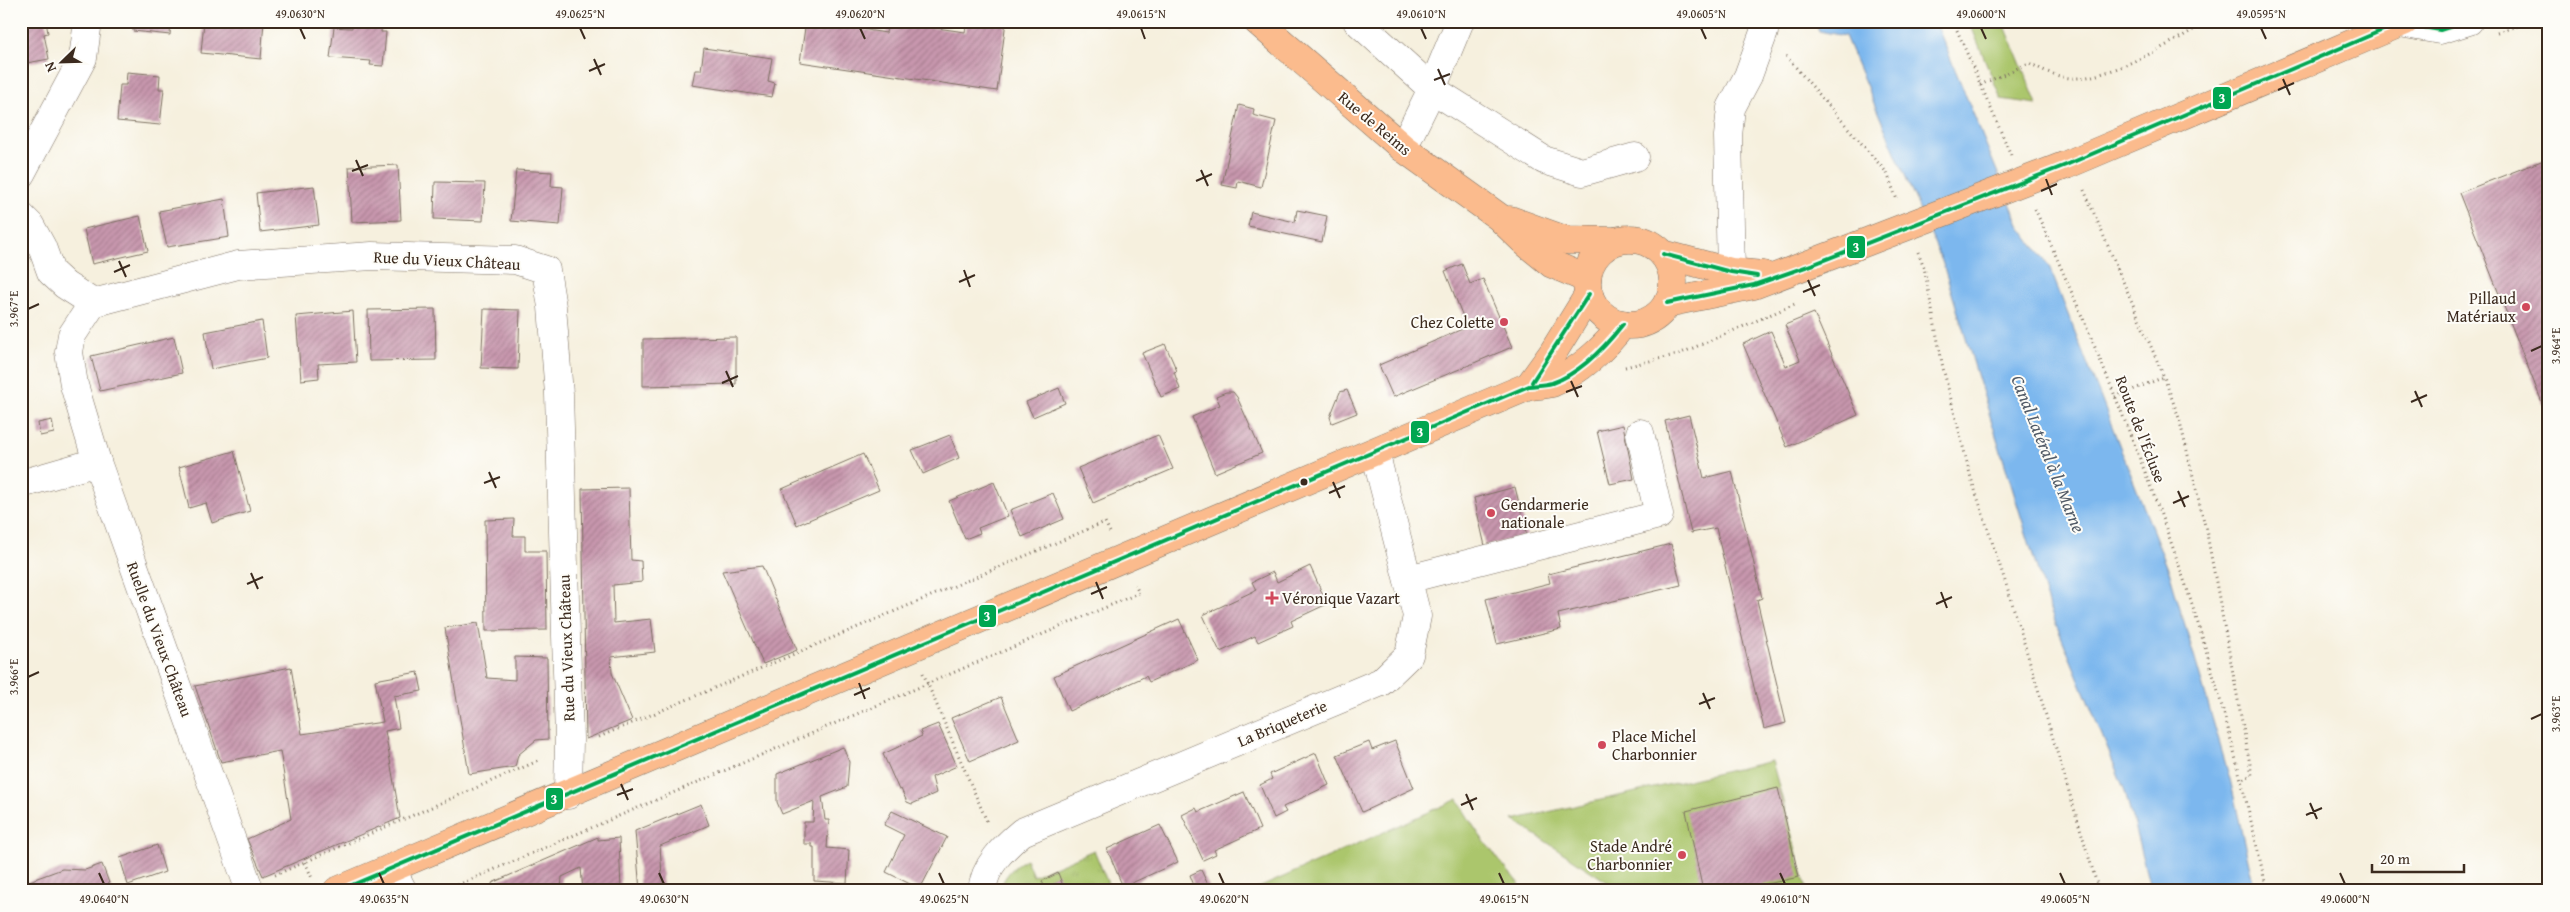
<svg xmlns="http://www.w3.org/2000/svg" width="2570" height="912" viewBox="0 0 2570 912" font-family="'Gentium Book Plus',serif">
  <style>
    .grass { fill: #abc66c; stroke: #737845 }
    .park { fill: url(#park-tufts); stroke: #737845 }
    .water { fill: #7cb7ee; stroke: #5c7086 }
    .building { fill: url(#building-hatch) }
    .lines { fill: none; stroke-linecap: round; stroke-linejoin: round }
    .minor-casing { stroke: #7c6f61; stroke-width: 29 }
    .major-casing { stroke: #7c6f61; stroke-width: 29 }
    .path { stroke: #7c6f61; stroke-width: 3; stroke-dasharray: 1 4; stroke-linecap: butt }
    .minor { stroke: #fff; stroke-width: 28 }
    .major { stroke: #fbbb8d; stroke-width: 28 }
    .major-bridge-casing { stroke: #7c6f61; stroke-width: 29; stroke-linecap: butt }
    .major-bridge { stroke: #fbbb8d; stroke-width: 28 }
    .bus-1-casing { stroke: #fdfcf7; stroke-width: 8 }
    .bus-1 { stroke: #00a651; stroke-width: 4 }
    .ticks { fill: none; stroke: #3b2a1e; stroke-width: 2 }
    .poi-dot { fill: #d1495b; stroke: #fdfcf7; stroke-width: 2 }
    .bus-dot { fill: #3b2a1e; stroke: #fdfcf7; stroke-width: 2 }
    .labels { text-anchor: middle; stroke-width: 4; stroke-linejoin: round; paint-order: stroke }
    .street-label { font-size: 16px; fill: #3b2a1e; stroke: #fdfcf7 }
    .poi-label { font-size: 16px; fill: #3b2a1e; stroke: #fdfcf7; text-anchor: end }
    .water-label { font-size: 18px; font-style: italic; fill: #525b67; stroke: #fdfcf7 }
    .line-badge { stroke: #fdfcf7; stroke-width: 2 }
    .badge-label { font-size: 14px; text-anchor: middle; font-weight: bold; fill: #fff }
    .neatline { fill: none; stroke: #3b2a1e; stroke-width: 2 }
    .ticks-label { font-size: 12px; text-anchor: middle; fill: #3b2a1e }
  </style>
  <defs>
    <pattern id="park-tufts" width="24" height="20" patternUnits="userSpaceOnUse" patternTransform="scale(1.25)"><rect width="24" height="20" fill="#abc66c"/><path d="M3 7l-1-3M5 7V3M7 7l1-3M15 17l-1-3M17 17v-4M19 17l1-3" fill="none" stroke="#94aa5d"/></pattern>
    <pattern id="building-hatch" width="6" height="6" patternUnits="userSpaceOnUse" patternTransform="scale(1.25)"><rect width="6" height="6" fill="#c897ae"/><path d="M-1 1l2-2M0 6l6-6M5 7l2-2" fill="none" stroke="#a47b8d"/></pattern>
  </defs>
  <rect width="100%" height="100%" fill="#fdfcf7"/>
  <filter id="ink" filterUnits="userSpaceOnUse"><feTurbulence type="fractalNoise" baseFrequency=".02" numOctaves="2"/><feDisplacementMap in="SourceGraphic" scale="10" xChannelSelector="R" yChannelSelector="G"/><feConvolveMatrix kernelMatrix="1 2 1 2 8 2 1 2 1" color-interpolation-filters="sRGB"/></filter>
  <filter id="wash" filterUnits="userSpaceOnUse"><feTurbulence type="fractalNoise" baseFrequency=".0096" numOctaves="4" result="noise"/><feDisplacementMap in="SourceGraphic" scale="20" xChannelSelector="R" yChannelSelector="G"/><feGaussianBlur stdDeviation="1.12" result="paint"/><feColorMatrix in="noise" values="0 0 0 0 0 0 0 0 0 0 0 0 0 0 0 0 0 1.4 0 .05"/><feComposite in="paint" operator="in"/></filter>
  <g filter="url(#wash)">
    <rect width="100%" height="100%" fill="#f6f0de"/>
    <!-- grass -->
    <g class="grass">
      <polygon points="1969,21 2003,21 2037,104 2001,99"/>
      <polygon points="1772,761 1807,891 1621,891 1513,820"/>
      <path d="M 1458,799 C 1474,833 1501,862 1525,891 L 1252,891 Z"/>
    </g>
    <!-- park -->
    <path class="park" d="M 1094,850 L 1111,891 L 1000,891 C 1003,876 1014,866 1026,859 L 1033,876 Z"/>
    <!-- water -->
    <polygon class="water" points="1815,21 1935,21 2020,227 2049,266 2170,574 2230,779 2255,891 2151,891 2125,791 2049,607 1942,261 1845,36 1819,31"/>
    <g id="blocks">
      <!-- building -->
      <g class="building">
        <polygon points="21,21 46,21 48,33 44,34 49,59 21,64"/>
        <polygon points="134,21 171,21 170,35 133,31"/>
        <polygon points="204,21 264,21 261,59 201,53"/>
        <polygon points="353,21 382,21 381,32 386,32 383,66 370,65 371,61 330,58 334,27 352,28"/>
        <polygon points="806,21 835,21 835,25 886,33 888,21 965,32 967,21 1006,21 997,91 800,62"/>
        <polygon points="1087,21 1111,21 1110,26"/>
        <polygon points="704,48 772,58 768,81 775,83 772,97 692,85 695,70 701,70"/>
        <polygon points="127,72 160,75 159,89 164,89 160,125 117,121 120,85 126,85"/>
        <polygon points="1239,105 1254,109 1253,115 1276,121 1261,187 1238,181 1237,188 1222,185"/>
        <polygon points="2549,158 2549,420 2459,193"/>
        <polygon points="398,165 401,220 352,222 349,167"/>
        <polygon points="516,170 552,172 551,186 563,187 560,225 511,221"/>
        <polygon points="435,182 485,183 483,221 434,219"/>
        <polygon points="314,186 319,225 260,232 256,193"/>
        <polygon points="224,199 229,237 167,247 159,211"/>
        <polygon points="1297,210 1327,216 1322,242 1248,226 1251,212 1295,222"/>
        <polygon points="140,216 148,251 92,264 84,229"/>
        <polygon points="1462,264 1470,284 1483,279 1512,347 1393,397 1379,365 1467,327 1445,271"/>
        <polygon points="435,309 436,360 369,361 368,310"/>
        <polygon points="484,309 520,310 518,369 481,368"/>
        <polygon points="353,311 356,362 318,364 319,378 301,380 296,316"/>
        <polygon points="1814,313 1858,415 1787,447 1743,344 1771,331 1786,366 1800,360 1785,325"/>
        <polygon points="262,321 267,358 211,369 205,332"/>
        <polygon points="174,337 182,373 100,391 91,356"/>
        <polygon points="736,337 736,384 643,386 643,339"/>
        <polygon points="1165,344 1177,371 1174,372 1180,389 1161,397 1142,353"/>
        <polygon points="1059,388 1065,403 1033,417 1026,402"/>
        <polygon points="1347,390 1357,413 1332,423 1330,417 1340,392"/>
        <polygon points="1226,392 1233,392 1237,397 1262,453 1215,473 1192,417 1220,405 1216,396"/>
        <polygon points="1689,415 1704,478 1732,471 1762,598 1757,600 1786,723 1764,729 1716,528 1691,533 1665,421"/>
        <polygon points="52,420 54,433 40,436 38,423"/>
        <polygon points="1623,425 1634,479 1610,484 1597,431"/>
        <polygon points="950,435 959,458 923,474 912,450"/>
        <polygon points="1158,435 1173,469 1093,503 1078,468"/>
        <polygon points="234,451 250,511 212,523 206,503 189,508 179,467"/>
        <polygon points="863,454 879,490 797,525 782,489"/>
        <polygon points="994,482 1008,516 978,528 980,533 965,539 949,501"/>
        <polygon points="1515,487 1527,536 1485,546 1474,498"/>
        <polygon points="629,488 631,560 641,561 642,582 613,585 614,623 651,619 655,652 611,657 612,673 632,720 586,739 582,489"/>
        <polygon points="1053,493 1064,519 1022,537 1010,510"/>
        <polygon points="514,519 513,536 525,536 525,551 546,551 547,630 486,631 485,520"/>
        <polygon points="1671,544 1681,585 1558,614 1561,629 1497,644 1486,599 1550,583 1548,574"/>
        <polygon points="762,566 797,650 763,664 722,571"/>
        <polygon points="1310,566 1327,604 1291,621 1293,626 1258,642 1255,636 1220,652 1203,615 1256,590 1252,582 1273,572 1277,582"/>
        <polygon points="1179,619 1198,660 1149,682 1146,676 1069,711 1054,676"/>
        <polygon points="478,623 487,678 515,680 515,657 547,658 548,739 536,740 518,755 515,767 469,774 445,628"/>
        <polygon points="291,667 302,734 383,722 375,680 418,672 422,691 394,696 399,728 385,731 400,818 263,876 247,839 291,819 280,751 221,762 195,686"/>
        <polygon points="1001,697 1019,740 970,761 951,718"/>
        <polygon points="938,724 957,766 932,777 936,793 912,804 907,802 901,789 899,790 883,754 922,736 920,731"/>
        <polygon points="1395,741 1414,788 1362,812 1337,755 1369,742 1372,750"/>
        <polygon points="843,747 849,762 847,787 822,797 825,820 829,820 827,848 849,850 847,883 814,881 814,847 812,847 812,844 804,844 804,822 813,822 814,801 782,814 777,802 777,774"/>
        <polygon points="1316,753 1329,785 1283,807 1286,812 1274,818 1260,785 1272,779 1270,774"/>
        <polygon points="1778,788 1799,877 1763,885 1764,891 1703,891 1686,811"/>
        <polygon points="1244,792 1260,829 1214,850 1216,854 1203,860 1182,815 1196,808 1198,812"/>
        <polygon points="701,804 709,825 660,846 663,891 640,891 635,831"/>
        <polygon points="892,811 947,837 920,889 886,872 904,835 884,825"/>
        <polygon points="1160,825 1178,862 1123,887 1107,849"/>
        <polygon points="598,837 598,840 619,838 621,891 583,891 581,868 562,877 561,891 494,891 492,883"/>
        <polygon points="157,845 165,872 128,885 120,858"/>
        <polygon points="102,864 112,891 21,891 21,884 62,869 85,870"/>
        <polygon points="1201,870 1211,891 1196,891 1190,875"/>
        <polygon points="1058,873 1065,891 1046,891 1042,881"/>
      </g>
    </g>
  </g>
  <g filter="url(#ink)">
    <use href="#blocks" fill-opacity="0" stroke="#7c6f61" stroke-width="1"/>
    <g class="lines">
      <defs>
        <g id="minor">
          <polyline points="1357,21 1432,89 1544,160 1582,172 1635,157"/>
          <polyline points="2400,23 2440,30 2469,21"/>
          <polyline points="1403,148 1432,89 1460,21"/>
          <polyline points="21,174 83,58 88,21"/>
          <polyline points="21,216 30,225 42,247 51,272 65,285 93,303 238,265 372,256 515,260 546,270 552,307 559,394 569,739 568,795"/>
          <polyline points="1731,272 1728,136 1731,108 1748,76 1764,32 1764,21"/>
          <polyline points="93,303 72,335 69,352 74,385 97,462 250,891"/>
          <polyline points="21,484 97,462"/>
          <polyline points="1408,579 1659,515 1640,433"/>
          <polyline points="391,868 403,891"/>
          <path d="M 982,891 C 984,866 1004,847 1022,832 L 1381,682 L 1409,655 L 1417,616 L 1375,452"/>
        </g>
        <g id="major">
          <polyline points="1257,21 1403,148 1499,217 1525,242 1552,264 1587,279"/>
          <polyline points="2066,165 2405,21"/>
          <polyline points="1510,220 1565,240 1614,241"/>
          <circle cx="1630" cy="282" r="43"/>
          <polyline points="1663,254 1731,272 1763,275"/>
          <polyline points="1667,303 1754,285 1856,246"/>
          <polyline points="1529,386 1552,354 1589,294"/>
          <path d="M 337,891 L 1529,386 C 1536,385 1545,385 1552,383 C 1579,372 1606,347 1623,324"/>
        </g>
      </defs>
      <!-- minor casing -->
      <use href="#minor" class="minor-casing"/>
      <!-- major casing -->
      <use href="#major" class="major-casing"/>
      <!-- path -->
      <g class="path">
        <polyline points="1953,21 2011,155"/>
        <polyline points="2497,32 2535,21"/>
        <polyline points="1786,56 1887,173 1897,200"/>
        <path d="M 1980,85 L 2029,63 C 2043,70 2058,78 2073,78 C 2109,80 2177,40 2208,21"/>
        <polyline points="2084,190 2164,377 2179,418 2207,534 2252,775 2242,779"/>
        <path d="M 2035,209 C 2083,316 2128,424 2168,534 C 2210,650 2240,770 2267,891"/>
        <polyline points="1918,252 1924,267 1943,368 1971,478 2009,593 2099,891"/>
        <polyline points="1625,367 1679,354 1795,304"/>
        <polyline points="2115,397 2164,377"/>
        <polyline points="923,673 988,824"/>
        <polyline points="599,737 1105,522 1110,532"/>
        <polyline points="305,862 312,878"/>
        <polyline points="275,875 540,760"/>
        <polyline points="444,891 1139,593 1135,585"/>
      </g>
      <!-- minor -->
      <use href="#minor" class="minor"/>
      <!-- major -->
      <use href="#major" class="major"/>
      <defs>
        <polyline id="major-bridge" points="1856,246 2066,165"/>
      </defs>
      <!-- major-bridge casing -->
      <use href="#major-bridge" class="major-bridge-casing"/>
      <!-- major-bridge -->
      <use href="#major-bridge" class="major-bridge"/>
      <defs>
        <g id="bus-1">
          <polyline points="2400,23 2440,30 2468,21"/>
          <polyline points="1663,254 1731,272 1757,276"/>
          <polyline points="1667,303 1754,285 1814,264 2066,165 2404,21"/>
          <polyline points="1532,382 1589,294"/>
          <path d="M 338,891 L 1529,386 C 1536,385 1545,385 1552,383 C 1581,373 1605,347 1623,324"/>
        </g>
      </defs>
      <!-- bus-1 casing -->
      <use href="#bus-1" class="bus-1-casing"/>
      <!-- bus-1 -->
      <use href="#bus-1" class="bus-1"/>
    </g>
  </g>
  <!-- ticks -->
  <path class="ticks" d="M 300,28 L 305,39M 580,28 L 585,39M 860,28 L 865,39M 1141,28 L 1145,39M 1421,28 L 1426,39M 1701,28 L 1706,39M 1981,28 L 1986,39M 2261,28 L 2266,39M 594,59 L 601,75M 1438,69 L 1445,85M 589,71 L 605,64M 2283,79 L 2290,95M 1434,80 L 1450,74M 2278,90 L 2294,83M 356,160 L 363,176M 1201,170 L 1208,186M 352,171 L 368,165M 2046,179 L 2052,195M 1196,181 L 1212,174M 2041,191 L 2057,184M 119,261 L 126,277M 964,270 L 970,287M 114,272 L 130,265M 1808,280 L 1815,296M 959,282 L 975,275M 1803,292 L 1820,285M 28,309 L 39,304M 2531,351 L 2542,346M 726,371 L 733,387M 1571,381 L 1578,397M 722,383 L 738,376M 2415,391 L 2422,407M 1566,392 L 1582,386M 2411,402 L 2427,395M 489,472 L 496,488M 1333,482 L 1340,498M 484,483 L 500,477M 2178,491 L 2185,507M 1329,493 L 1345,486M 2173,503 L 2189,496M 251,573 L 258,589M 1096,582 L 1103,599M 247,584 L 263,577M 1941,592 L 1947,608M 1091,594 L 1107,587M 1936,604 L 1952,597M 28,677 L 39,672M 859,683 L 865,699M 1703,693 L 1710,709M 854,695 L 870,688M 1699,704 L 1715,698M 2531,719 L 2542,714M 621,784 L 628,800M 1466,794 L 1473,810M 617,795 L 633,789M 2310,803 L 2317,819M 1461,805 L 1477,798M 2306,815 L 2322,808M 99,873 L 104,884M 379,873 L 384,884M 659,873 L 664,884M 939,873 L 944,884M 1219,873 L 1224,884M 1499,873 L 1504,884M 1780,873 L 1785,884M 2060,873 L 2065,884M 2340,873 L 2345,884"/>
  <!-- markers -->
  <g class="poi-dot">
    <circle cx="2526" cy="307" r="5"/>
    <circle cx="1504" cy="322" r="5"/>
    <circle cx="1491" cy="513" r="5"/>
    <path d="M1269.5 590.5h5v5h5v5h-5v5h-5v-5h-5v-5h5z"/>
    <circle cx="1602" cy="745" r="5"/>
    <circle cx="1682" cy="855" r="5"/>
  </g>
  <circle class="bus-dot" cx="1304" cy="482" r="4.5"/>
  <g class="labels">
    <!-- street labels -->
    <g class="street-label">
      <text transform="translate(1375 123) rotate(40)" y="6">Rue de Reims</text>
      <text transform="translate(447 260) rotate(3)" y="6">Rue du Vieux Château</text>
      <text transform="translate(2141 429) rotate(69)" y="6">Route de l'Écluse</text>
      <text transform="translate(160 639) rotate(70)" y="6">Ruelle du Vieux Château</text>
      <text transform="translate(566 648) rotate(-92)" y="6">Rue du Vieux Château</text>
      <text transform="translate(1282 723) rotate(-23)" y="6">La Briqueterie</text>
    </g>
    <!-- poi labels -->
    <g class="poi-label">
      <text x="2516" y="304">Pillaud<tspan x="2516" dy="18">Matériaux</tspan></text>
      <text x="1494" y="328">Chez Colette</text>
      <text x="1501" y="510" text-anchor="start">Gendarmerie<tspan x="1501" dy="18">nationale</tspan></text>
      <text x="1282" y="604" text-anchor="start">Véronique Vazart</text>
      <text x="1612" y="742" text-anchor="start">Place Michel<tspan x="1612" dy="18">Charbonnier</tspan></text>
      <text x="1672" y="852">Stade André<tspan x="1672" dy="18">Charbonnier</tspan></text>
    </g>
    <!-- water labels -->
    <g class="water-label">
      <text transform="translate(2048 454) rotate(68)" y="6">Canal Latéral à la Marne</text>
    </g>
  </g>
  <g class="line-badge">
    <rect x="2212" y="86" width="20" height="24" rx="5" fill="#00a651"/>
    <rect x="1846" y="235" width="20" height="24" rx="5" fill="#00a651"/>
    <rect x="1410" y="420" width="20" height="24" rx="5" fill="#00a651"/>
    <rect x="978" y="604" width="19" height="24" rx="5" fill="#00a651"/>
    <rect x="545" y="787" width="19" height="24" rx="5" fill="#00a651"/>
  </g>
  <g class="badge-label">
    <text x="2222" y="103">3</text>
    <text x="1856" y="252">3</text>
    <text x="1420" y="437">3</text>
    <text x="987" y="621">3</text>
    <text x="554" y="804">3</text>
  </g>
  <!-- margin -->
  <rect width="2570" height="912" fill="none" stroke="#fdfcf7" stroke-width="55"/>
  <!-- north arrow -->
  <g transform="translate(62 62) rotate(247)" stroke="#fdfcf7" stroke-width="4" paint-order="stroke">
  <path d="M0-4L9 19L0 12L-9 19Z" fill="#3b2a1e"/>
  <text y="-8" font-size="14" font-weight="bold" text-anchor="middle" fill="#3b2a1e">N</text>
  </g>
  <!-- scale -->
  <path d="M2372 864v8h92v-8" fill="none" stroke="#3b2a1e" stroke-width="2.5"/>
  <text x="2380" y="864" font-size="15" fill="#3b2a1e" stroke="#fdfcf7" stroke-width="4" paint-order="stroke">20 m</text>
  <rect x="28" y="28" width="2514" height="856" class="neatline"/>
  <g class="ticks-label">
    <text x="300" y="18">49.0630°N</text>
    <text x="580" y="18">49.0625°N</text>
    <text x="860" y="18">49.0620°N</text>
    <text x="1141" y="18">49.0615°N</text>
    <text x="1421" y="18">49.0610°N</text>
    <text x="1701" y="18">49.0605°N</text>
    <text x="1981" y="18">49.0600°N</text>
    <text x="2261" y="18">49.0595°N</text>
    <text transform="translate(14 309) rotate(-90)" y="4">3.967°E</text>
    <text transform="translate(2556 346) rotate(-90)" y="4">3.964°E</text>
    <text transform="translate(14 677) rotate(-90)" y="4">3.966°E</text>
    <text transform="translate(2556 714) rotate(-90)" y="4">3.963°E</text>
    <text x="104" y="903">49.0640°N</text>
    <text x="384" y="903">49.0635°N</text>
    <text x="664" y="903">49.0630°N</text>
    <text x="944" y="903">49.0625°N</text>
    <text x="1224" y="903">49.0620°N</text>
    <text x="1504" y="903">49.0615°N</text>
    <text x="1785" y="903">49.0610°N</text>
    <text x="2065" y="903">49.0605°N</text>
    <text x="2345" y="903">49.0600°N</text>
  </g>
</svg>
